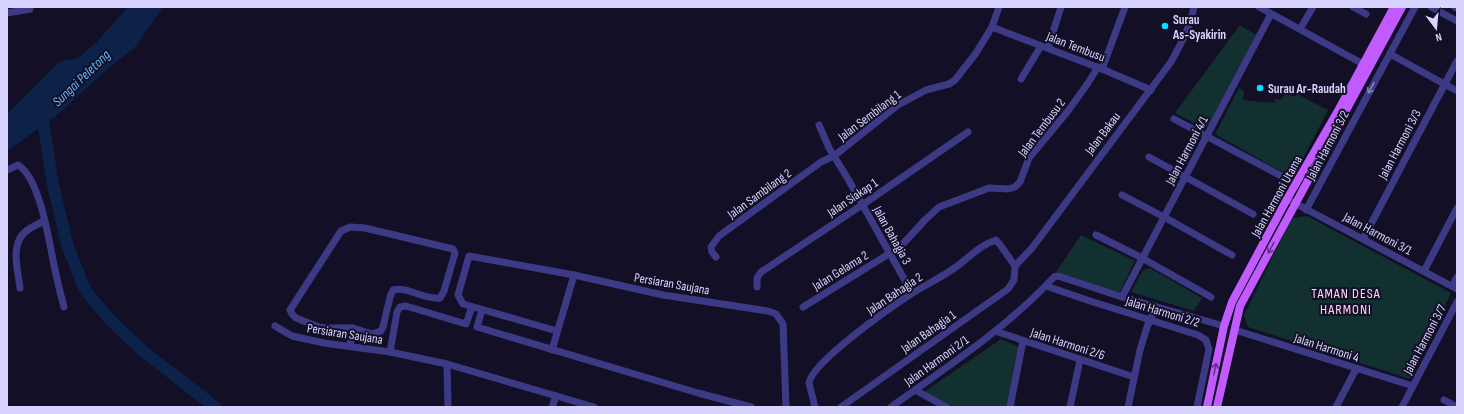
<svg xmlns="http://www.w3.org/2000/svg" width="1464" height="414" viewBox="0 0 1464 414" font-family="'Sofia Sans Condensed',sans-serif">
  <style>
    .green { fill: #12302f }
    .water { fill: #0c2248 }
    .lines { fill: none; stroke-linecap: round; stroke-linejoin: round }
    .river { stroke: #0c2248; stroke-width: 12 }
    .minor { stroke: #3d3a85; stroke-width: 7 }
    .major { stroke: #c25bff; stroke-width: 8 }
    .oneway { stroke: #837fbc }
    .oneway2 { stroke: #623188 }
    .poi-dot { fill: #00e5ff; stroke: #130f26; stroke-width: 1.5 }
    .labels { text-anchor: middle; stroke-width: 4; stroke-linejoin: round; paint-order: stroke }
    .poi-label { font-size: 13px; font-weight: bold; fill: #d9d4ff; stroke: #130f26; text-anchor: start }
    .street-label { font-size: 13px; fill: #d9d4ff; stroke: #130f26 }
    .water-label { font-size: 14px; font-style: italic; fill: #62b6ff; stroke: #130f26 }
    .neighbourhood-label { font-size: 14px; letter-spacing: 1px; fill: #ffd6f0; stroke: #130f26 }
  </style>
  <rect width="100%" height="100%" fill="#130f26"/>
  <!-- green -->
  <g class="green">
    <polygon points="1240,25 1256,35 1209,126 1204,128 1175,113"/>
    <polygon points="1239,88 1244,91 1243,100 1275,103 1275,99 1281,100 1286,93 1295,97 1297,94 1328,110 1293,178 1215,134"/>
    <polygon points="1307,216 1451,293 1410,379 1248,327 1244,315 1292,218"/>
    <polygon points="1081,235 1135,261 1119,293 1056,272"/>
    <polygon points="1150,268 1202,298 1194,311 1131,292 1143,270"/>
    <polygon points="1001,339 1019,347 1008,407 953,407 924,392"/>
  </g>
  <!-- water -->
  <polygon class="water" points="128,7 163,7 135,47 103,73 56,116 7,151 7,114 60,61 78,58 96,43"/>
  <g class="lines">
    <!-- river -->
    <polyline class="river" points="42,116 53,185 67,244 85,290 110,320 143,351 215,407"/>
    <!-- minor -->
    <g class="minor">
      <polyline points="1259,7 1363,64"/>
      <polyline points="1353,7 1366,14"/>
      <polyline points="1431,7 1457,21"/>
      <polyline points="1455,7 1457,8"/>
      <polyline points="7,13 30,9"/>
      <polyline points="992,27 1102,69 1151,90"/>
      <polyline points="1300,29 1313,7"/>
      <polyline points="1048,48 1061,7"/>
      <polyline points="1390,54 1457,91"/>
      <polyline points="1102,69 1125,7"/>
      <polyline points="1021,79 1041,46"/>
      <polyline points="1174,119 1289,180"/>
      <polyline points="819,125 829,148 848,179 912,293"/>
      <polyline points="1149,157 1253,214"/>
      <path d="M 7,170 L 18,165 C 40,178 49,241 54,265 C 57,279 60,293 64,307"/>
      <polyline points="1122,195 1164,217 1232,255"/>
      <polyline points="1287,199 1457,289"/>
      <polyline points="1306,210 1415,7"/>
      <path d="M 350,227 L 365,228 L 453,249 L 455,253 L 444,291 L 440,298 C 423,300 408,286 393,290 L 390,297 L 383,327 L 381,331 L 372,334 L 353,328 L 326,328 L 319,327 L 296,318 L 292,314 L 290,310 L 341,231 Z"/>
      <polyline points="1096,235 1142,258 1211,297"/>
      <polyline points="1363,239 1457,61"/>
      <polyline points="716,257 712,252 711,247 719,236 821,162 834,156 898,105 926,90 949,84 955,80 976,53 992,27 999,7"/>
      <path d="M 1015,266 L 1032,248 L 1171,62 C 1181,44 1190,27 1194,7"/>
      <polyline points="1424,271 1457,208"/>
      <polyline points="1046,286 1090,301 1198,335 1206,340 1209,349 1197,407"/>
      <polyline points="1452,286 1457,277"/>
      <polyline points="757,287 757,278 761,272 868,201 968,132"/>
      <path d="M 20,288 C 18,271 10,245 25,232 C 31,227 38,224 44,221"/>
      <polyline points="1122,297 1271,14"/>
      <polyline points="803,307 900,247 925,220 939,207 989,188 1008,189 1015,187 1020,182 1029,158 1068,111 1088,83 1098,67"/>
      <polyline points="482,310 477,327 698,393 751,407"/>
      <polyline points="275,326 292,336 324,343 390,352 447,364 594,407"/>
      <polyline points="1235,330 1413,386"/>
      <polyline points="557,331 463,304 458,295 469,256 574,275 663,295 768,311 776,314 783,324 786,407"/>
      <polyline points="995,331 1134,377"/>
      <polyline points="350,346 353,328"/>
      <polyline points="552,350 574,275"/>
      <polyline points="390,352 397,312 400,307 406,306 466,324 472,307"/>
      <polyline points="447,364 448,407"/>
      <polyline points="915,390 946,407"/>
      <polyline points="1444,400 1457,407"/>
      <polyline points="552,407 556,396"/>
      <path d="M 815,407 L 809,383 C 812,362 891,307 911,294 C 925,285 940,278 953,269 C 967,260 979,245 996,240 L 1001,246 L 1015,266"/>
      <polyline points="841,407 1008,289 1014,280 1015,266"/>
      <path d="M 891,407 C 947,367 1007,328 1054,277 L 1058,276 L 1122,297 L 1224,326"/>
      <polyline points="1010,407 1023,341"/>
      <polyline points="1070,407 1080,360"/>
      <polyline points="1128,407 1140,350 1148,324 1150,322 1155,306"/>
      <polyline points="1336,407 1356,369"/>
      <polyline points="1402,407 1457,302"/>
    </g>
    <!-- major -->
    <g class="major">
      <polyline points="1207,407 1224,326 1232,302 1287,199 1339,109 1394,7"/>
      <polyline points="1217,407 1240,306 1402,7"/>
    </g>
  </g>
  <!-- one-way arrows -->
  <defs><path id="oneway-shaft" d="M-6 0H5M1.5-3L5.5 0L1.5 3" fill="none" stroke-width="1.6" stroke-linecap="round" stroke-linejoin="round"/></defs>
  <use class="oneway" href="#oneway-shaft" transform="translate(1371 88) rotate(119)"/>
  <g class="oneway2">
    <use href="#oneway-shaft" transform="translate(1271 248) rotate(118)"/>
    <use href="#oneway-shaft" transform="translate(1215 369) rotate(-78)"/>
  </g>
  <!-- markers -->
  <g class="poi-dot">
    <circle cx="1165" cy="26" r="4"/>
    <circle cx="1260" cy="88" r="4"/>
  </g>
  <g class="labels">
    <!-- poi labels -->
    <g class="poi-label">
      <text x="1173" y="24">Surau<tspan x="1173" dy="15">As-Syakirin</tspan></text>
      <text x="1268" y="93">Surau Ar-Raudah</text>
    </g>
    <!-- street labels -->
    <g class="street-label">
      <text transform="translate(1076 46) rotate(21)" y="5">Jalan Tembusu</text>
      <text transform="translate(869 115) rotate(-37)" y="5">Jalan Sembilang 1</text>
      <text transform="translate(1041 127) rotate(-53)" y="5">Jalan Tembusu 2</text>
      <text transform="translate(1102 133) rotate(-53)" y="5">Jalan Bakau</text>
      <text transform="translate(1399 144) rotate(-62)" y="5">Jalan Harmoni 3/3</text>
      <text transform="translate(1327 145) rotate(-62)" y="5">Jalan Harmoni 3/2</text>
      <text transform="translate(1186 150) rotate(-62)" y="5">Jalan Harmoni 4/1</text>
      <text transform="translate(759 193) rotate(-36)" y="5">Jalan Sambilang 2</text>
      <text transform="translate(1276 196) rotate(-61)" y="5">Jalan Harmoni Utama</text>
      <text transform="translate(852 197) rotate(-34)" y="5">Jalan Siakap 1</text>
      <text transform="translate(1378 233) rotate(28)" y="5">Jalan Harmoni 3/1</text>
      <text transform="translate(893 235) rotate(61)" y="5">Jalan Bahagia 3</text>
      <text transform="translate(840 270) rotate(-32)" y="5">Jalan Gelama 2</text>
      <text transform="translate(672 283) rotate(10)" y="5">Persiaran Saujana</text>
      <text transform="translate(894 293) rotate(-34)" y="5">Jalan Bahagia 2</text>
      <text transform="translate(1163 311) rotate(17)" y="5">Jalan Harmoni 2/2</text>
      <text transform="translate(928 331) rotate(-35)" y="5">Jalan Bahagia 1</text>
      <text transform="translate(345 333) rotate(9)" y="5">Persiaran Saujana</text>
      <text transform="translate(1424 339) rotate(-62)" y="5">Jalan Harmoni 3/7</text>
      <text transform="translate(1068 343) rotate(18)" y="5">Jalan Harmoni 2/6</text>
      <text transform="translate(1327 347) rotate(18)" y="5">Jalan Harmoni 4</text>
      <text transform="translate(936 360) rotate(-36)" y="5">Jalan Harmoni 2/1</text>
    </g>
    <!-- water labels -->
    <g class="water-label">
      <text transform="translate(81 78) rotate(-44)" y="5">Sungai Peletong</text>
    </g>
    <!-- neighbourhood labels -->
    <g class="neighbourhood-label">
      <text x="1346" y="298">TAMAN DESA<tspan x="1346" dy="16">HARMONI</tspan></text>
    </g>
  </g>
  <!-- border -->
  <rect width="1464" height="414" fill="none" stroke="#d9d4ff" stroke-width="16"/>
  <!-- north arrow -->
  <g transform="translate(1436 28) rotate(164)" stroke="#130f26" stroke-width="3" paint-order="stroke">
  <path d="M0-3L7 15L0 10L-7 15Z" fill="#d9d4ff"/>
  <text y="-6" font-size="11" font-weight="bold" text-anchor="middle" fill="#d9d4ff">N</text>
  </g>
</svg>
